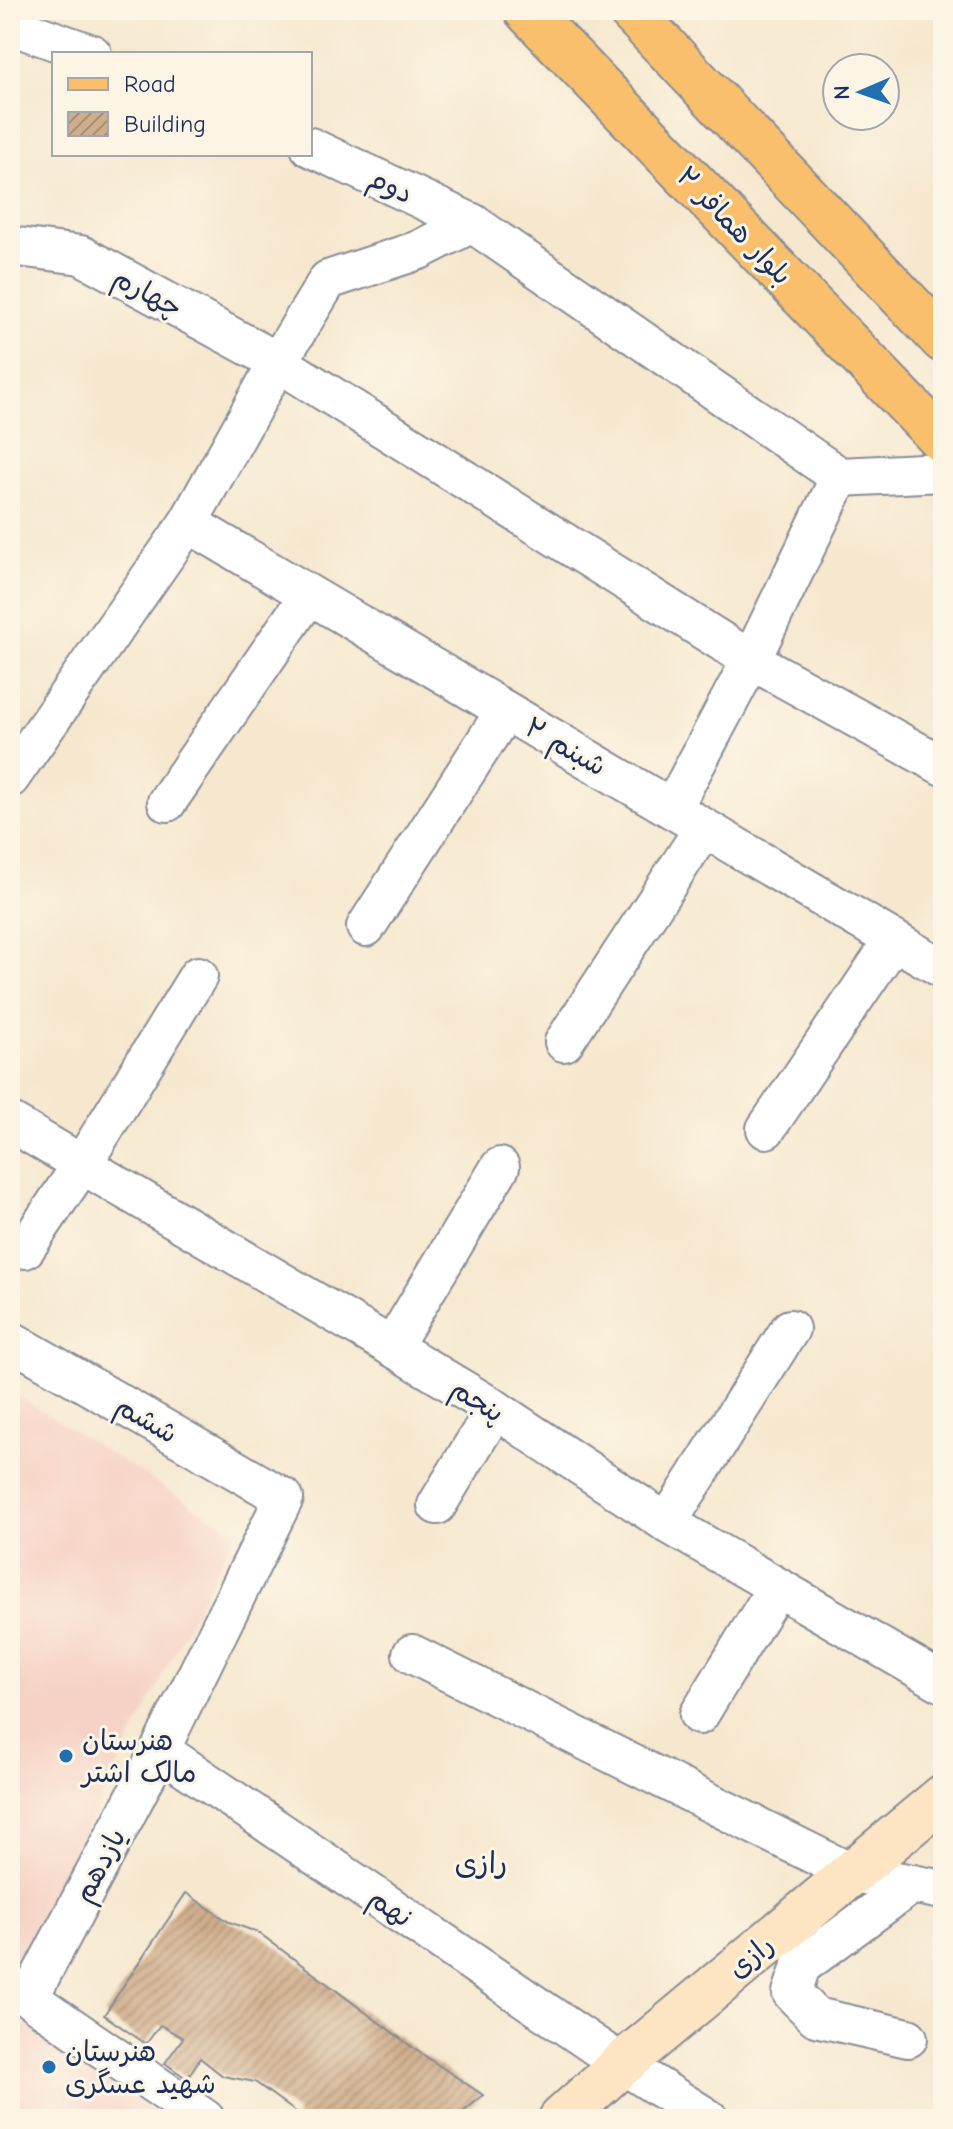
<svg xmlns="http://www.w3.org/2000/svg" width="953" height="2129" viewBox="0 0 953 2129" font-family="'Comic Neue','Playpen Sans Arabic',sans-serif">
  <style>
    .built { fill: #f6d1c5 }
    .building { fill: url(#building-hatch) }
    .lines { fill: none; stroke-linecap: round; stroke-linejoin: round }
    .street-casing { stroke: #888c96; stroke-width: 42 }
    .secondary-casing { stroke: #888c96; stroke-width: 48 }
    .primary-casing { stroke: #888c96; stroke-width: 48 }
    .street { stroke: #fff; stroke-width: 38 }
    .secondary { stroke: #fde5c4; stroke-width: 44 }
    .primary { stroke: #f9bf6c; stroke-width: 44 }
    .poi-dot { fill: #1f6fb2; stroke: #fcf5e5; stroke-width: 3 }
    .labels { text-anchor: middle; stroke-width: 6; stroke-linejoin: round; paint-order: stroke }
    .street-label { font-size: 28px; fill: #1b2f5e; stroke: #fcf5e5 }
    .poi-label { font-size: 28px; fill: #1b2f5e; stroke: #fcf5e5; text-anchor: start }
    .neighbourhood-label { font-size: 30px; fill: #1b2f5e; stroke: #fcf5e5 }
  </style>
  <defs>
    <pattern id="building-hatch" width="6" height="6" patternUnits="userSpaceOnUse" patternTransform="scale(2)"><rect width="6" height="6" fill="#d0ae8b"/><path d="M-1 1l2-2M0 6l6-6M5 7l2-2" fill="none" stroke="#a88e75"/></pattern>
  </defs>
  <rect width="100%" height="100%" fill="#fcf5e5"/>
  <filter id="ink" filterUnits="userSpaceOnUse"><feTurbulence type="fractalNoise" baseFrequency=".0125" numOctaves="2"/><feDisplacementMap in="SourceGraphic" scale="16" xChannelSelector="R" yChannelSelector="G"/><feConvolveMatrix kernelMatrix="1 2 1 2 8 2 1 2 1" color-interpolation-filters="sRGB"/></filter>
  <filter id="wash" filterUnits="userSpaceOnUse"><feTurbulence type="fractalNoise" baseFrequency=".006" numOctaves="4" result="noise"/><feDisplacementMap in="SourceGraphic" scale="32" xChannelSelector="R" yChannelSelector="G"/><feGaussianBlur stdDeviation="1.8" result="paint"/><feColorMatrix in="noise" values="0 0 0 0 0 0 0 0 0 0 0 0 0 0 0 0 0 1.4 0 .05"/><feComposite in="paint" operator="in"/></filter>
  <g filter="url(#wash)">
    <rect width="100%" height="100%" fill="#f6e8cf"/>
    <!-- built -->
    <g class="built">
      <polygon points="10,1391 235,1532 10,1980"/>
      <polygon points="10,2015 165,2119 10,2119"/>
    </g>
    <g id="blocks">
      <!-- building -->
      <polygon class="building" points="186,1893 229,1922 259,1933 416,2050 483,2095 455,2119 297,2119 297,2113 255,2082 223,2076 200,2058 187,2079 165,2063 183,2038 160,2025 146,2044 104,2015"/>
    </g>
  </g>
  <g filter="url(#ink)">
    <use href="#blocks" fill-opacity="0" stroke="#888c96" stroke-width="2"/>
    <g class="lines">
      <defs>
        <g id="street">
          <polyline points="10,25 92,54"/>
          <polyline points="310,147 472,223 840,477 943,472"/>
          <polyline points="10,246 81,255 278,362 751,660 943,766"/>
          <polyline points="188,523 943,969"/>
          <polyline points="10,778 188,523 278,362 328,280 419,250 472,223"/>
          <polyline points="167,802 309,595"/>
          <polyline points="672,809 751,660 840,477"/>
          <polyline points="366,927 505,711"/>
          <polyline points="564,1042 704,828"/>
          <polyline points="10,1122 392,1347 495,1409 667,1523 943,1683"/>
          <polyline points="766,1129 894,940"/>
          <polyline points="25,1249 83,1163 198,976"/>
          <polyline points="10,1340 284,1498 160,1750 29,1998 205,2119"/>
          <polyline points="392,1347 500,1167"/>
          <polyline points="437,1505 495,1409"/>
          <polyline points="667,1523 790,1329"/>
          <polyline points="412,1654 849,1872 943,1890"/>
          <polyline points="699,1715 777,1587"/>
          <polyline points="160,1750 622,2064 709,2119"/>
          <polyline points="908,2038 816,2017 792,1993 801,1966 912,1884"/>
        </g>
        <polyline id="secondary" points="561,2119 622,2064 943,1797"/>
        <g id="primary">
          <polyline points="526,10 943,441"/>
          <polyline points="630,10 943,340"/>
        </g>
      </defs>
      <!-- street casing -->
      <use href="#street" class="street-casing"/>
      <!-- secondary casing -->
      <use href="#secondary" class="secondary-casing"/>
      <!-- primary casing -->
      <use href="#primary" class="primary-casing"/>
      <!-- street -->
      <use href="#street" class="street"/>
      <!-- secondary -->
      <use href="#secondary" class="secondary"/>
      <!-- primary -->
      <use href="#primary" class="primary"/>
    </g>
  </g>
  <!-- markers -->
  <g class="poi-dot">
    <circle cx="66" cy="1756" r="8"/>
    <circle cx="49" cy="2067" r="8"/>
  </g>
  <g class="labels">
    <!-- street labels -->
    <g class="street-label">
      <text transform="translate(391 185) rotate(25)" y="10">دوم</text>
      <text transform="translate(735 225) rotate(46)" y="10">بلوار همافر ۲</text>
      <text transform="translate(148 292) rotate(28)" y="10">چهارم</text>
      <text transform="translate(566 746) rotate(30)" y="10">شبنم ۲</text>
      <text transform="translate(478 1400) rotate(32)" y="10">پنجم</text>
      <text transform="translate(147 1419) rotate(30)" y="10">ششم</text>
      <text transform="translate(99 1865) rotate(-62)" y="10">یازدهم</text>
      <text transform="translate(391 1907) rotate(34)" y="10">نهم</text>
      <text transform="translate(750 1956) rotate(-40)" y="10">رازی</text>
    </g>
    <!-- poi labels -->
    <g class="poi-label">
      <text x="82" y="1750">هنرستان<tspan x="82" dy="32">مالک اشتر</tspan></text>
      <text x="65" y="2061">هنرستان<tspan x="65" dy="32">شهید عسگری</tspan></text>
    </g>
    <!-- neighbourhood labels -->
    <g class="neighbourhood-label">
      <text x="481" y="1873">رازی</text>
    </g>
  </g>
  <!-- margin -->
  <rect width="953" height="2129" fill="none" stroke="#fcf5e5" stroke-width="40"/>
  <!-- legend -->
  <rect x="52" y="52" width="260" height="104" fill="#fcf5e5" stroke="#a2a6af" stroke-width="2"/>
  <rect x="68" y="78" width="40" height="12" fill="#f9bf6c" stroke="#a2a6af" stroke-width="2"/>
  <text x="124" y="92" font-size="24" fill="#1b2f5e">Road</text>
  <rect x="68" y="112" width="40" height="24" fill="url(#building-hatch)" stroke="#a2a6af" stroke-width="2"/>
  <text x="124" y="132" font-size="24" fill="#1b2f5e">Building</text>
  <!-- north arrow -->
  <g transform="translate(861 92) rotate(268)"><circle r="38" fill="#fcf5e5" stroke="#a2a6af" stroke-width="2"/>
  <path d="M0-6L14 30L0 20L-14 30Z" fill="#1f6fb2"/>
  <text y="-12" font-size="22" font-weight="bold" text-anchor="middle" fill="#1b2f5e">N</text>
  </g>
</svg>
